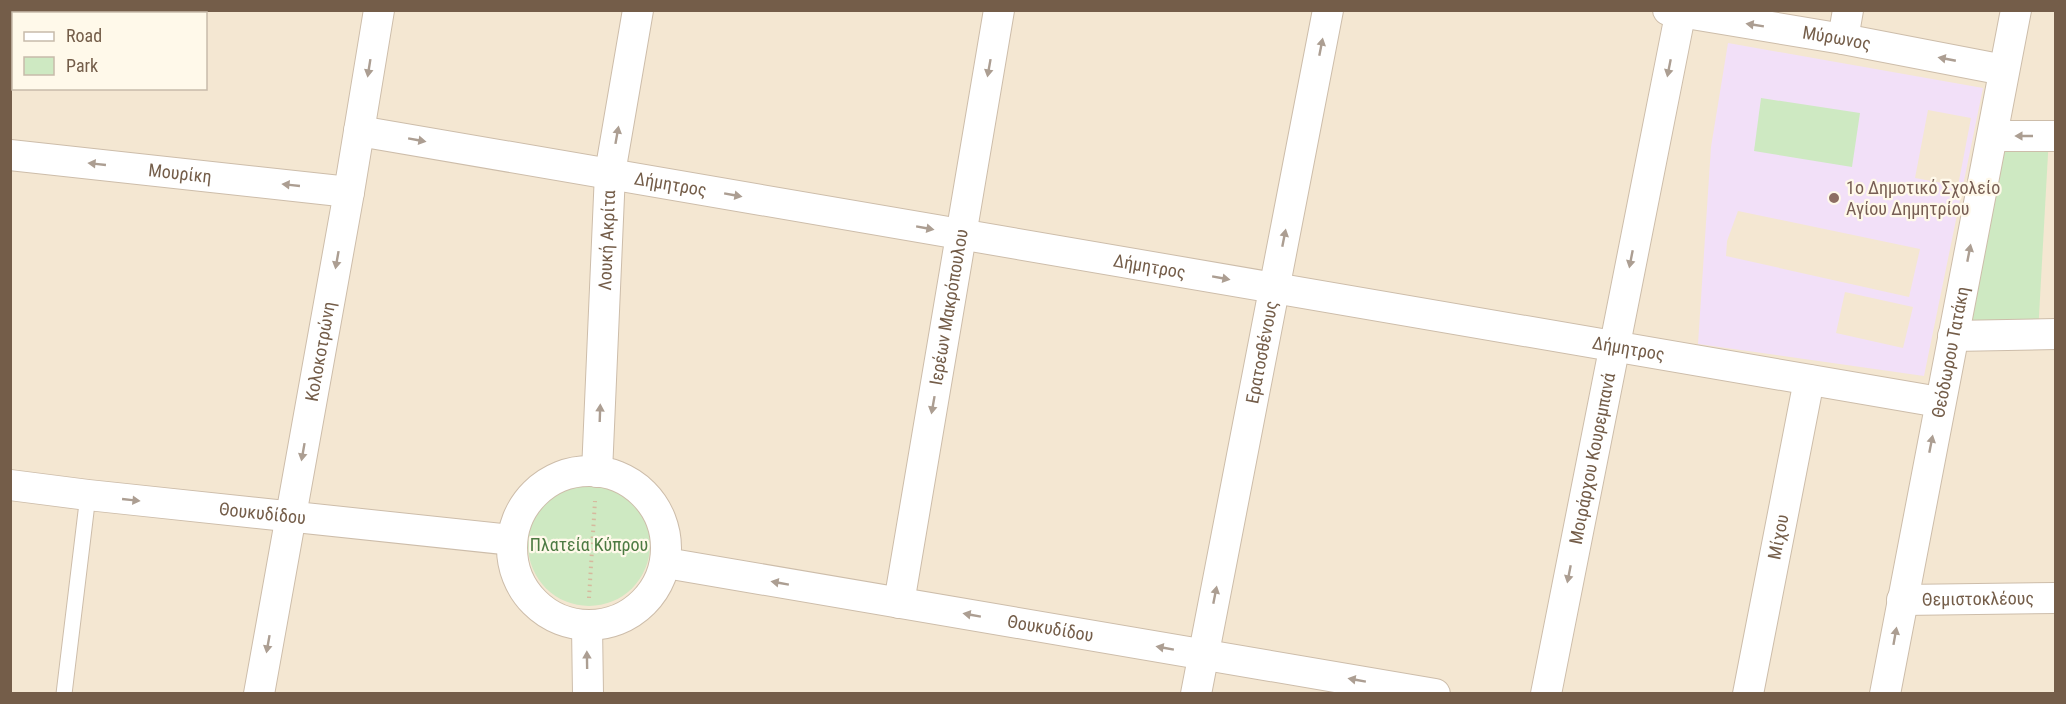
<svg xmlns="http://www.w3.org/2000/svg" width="2066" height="704" viewBox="0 0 2066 704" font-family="'Roboto Condensed',sans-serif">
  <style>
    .residential { fill: #f4e7d2; fill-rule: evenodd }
    .education { fill: #f2e0f8; fill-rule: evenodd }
    .green { fill: #cee9c2 }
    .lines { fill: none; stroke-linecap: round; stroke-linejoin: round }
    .lane-casing { stroke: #cdbdaa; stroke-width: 17 }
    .street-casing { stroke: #cdbdaa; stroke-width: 32 }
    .path { stroke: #d6b99e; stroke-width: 4; stroke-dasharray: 1.5 4.5; stroke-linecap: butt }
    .lane { stroke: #fff; stroke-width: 15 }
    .street { stroke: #fff; stroke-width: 30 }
    .oneway { fill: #ac9e92 }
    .education-dot { fill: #8d6e63; stroke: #fff9ea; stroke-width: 2 }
    .labels { text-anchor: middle; stroke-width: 4.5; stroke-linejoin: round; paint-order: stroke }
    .street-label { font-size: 18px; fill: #745d49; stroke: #fff9ea }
    .education-label { font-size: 18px; fill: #785e54; stroke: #fff9ea; text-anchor: start }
    .park-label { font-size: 18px; fill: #4c7a42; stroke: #fff9ea }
  </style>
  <rect width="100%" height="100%" fill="#fcf5e3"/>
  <!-- residential -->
  <path class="residential" d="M 11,11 L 2055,11 L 2055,693 L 11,693 ZM 14,14 L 206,14 L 206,88 L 14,88 Z"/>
  <!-- education -->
  <path class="education" d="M 1728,43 L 1983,88 L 1924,376 L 1698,344 L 1711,147 ZM 1928,110 L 1971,118 L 1958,186 L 1915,178 ZM 1738,211 L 1920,249 L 1909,297 L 1726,256 L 1727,241 ZM 1845,292 L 1913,307 L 1903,348 L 1836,333 Z"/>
  <!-- green -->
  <g class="green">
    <polygon points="1761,98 1860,113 1852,167 1754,151"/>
    <polygon points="1993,136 2049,136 2038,334 1953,336"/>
    <circle cx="589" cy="545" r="61"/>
  </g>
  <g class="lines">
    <defs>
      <polyline id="lane" points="64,694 88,495"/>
      <g id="street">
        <path id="s1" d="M 1668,10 L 1843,39 L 2004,70"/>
        <polyline points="1843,39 1848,10"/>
        <path id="s2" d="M 359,131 L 1939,402"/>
        <polyline points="1993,136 2056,136"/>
        <path id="s3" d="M 10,155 L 349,192"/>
        <polyline points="1953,336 2056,334"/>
        <circle cx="589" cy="548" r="77"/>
        <path id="s4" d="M 597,472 L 610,173 L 638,10"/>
        <path id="s5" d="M 10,485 L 88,495 L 512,540"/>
        <path id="s6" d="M 666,563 L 1435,694"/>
        <path id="s7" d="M 1902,600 L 2056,598"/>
        <path id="s8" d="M 899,603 L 999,10"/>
        <polyline points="587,626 588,694"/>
        <path id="s9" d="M 259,694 L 349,192 L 379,10"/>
        <path id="s10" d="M 1196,694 L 1328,10"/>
        <path id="s11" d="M 1546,694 L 1681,10"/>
        <path id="s12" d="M 1748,694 L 1809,380"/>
        <path id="s13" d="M 1885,694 L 2016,10"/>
      </g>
    </defs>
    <!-- lane casing -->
    <use href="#lane" class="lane-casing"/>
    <!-- street casing -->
    <use href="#street" class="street-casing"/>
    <!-- path -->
    <polyline class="path" points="589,598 595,501"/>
    <!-- lane -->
    <use href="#lane" class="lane"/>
    <!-- street -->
    <use href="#street" class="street"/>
  </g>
  <!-- one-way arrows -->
  <defs><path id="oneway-solid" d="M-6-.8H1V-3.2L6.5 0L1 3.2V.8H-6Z" transform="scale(1.5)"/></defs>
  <g class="oneway">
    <use href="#oneway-solid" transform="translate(1755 25) rotate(-171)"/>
    <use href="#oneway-solid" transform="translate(1321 47) rotate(-79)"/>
    <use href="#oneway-solid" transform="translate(1947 59) rotate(-169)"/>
    <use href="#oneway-solid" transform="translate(369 68) rotate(99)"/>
    <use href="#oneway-solid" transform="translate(989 68) rotate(100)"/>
    <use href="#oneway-solid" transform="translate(1669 68) rotate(101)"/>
    <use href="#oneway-solid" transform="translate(617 135) rotate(-80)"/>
    <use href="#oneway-solid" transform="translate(2024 136) rotate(-180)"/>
    <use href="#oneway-solid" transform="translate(417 140) rotate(10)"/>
    <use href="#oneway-solid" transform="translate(97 164) rotate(-174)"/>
    <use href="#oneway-solid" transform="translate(291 185) rotate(-174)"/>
    <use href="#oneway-solid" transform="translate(733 195) rotate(10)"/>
    <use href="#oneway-solid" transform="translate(925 228) rotate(10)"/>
    <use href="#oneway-solid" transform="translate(1284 238) rotate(-79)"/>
    <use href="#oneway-solid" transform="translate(1969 253) rotate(-79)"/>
    <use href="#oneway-solid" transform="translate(1631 259) rotate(101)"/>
    <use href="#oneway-solid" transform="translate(337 260) rotate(100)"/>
    <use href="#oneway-solid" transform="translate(1221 278) rotate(10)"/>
    <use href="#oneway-solid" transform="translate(933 405) rotate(100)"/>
    <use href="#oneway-solid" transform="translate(600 413) rotate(-88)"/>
    <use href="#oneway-solid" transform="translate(1931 444) rotate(-79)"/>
    <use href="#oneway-solid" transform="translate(303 452) rotate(100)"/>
    <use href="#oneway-solid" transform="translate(131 500) rotate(6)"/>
    <use href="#oneway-solid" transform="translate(1569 574) rotate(101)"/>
    <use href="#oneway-solid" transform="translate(780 583) rotate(-170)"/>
    <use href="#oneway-solid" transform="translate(1215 595) rotate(-79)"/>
    <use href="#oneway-solid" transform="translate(972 615) rotate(-170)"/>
    <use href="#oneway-solid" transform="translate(1895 636) rotate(-80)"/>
    <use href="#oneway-solid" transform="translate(268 644) rotate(100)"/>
    <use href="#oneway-solid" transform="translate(1165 648) rotate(-170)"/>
    <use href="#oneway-solid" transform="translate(587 660) rotate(-91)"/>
    <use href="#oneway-solid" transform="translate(1357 680) rotate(-170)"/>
  </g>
  <!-- markers -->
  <circle class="education-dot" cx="1834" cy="198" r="6"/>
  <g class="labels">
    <!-- street labels -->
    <g class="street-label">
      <text dy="6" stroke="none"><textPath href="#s1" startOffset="171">Μύρωνος</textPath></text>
      <text dy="6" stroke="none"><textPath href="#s3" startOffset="171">Μουρίκη</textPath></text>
      <text dy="6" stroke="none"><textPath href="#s2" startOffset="316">Δήμητρος</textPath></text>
      <text dy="6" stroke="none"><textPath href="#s4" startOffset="232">Λουκή Ακρίτα</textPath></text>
      <text dy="6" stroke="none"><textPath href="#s2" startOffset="802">Δήμητρος</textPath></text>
      <text dy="6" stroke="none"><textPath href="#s8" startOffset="300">Ιερέων Μακρόπουλου</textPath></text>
      <text dy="6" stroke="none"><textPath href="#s2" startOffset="1288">Δήμητρος</textPath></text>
      <text dy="6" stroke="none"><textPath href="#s9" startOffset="348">Κολοκοτρώνη</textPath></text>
      <text dy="6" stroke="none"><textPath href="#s10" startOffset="348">Ερατοσθένους</textPath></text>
      <text dy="6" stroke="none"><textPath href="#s13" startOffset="348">Θεόδωρου Τατάκη</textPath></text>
      <text dy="6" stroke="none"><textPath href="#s11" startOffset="240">Μοιράρχου Κουρεμπανά</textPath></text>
      <text dy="6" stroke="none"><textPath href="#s5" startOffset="254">Θουκυδίδου</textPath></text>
      <text dy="6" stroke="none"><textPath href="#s12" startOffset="160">Μίχου</textPath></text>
      <text dy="6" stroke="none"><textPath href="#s7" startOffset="76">Θεμιστοκλέους</textPath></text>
      <text dy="6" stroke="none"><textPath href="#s6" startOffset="390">Θουκυδίδου</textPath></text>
    </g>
    <!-- education labels -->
    <g class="education-label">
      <text x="1846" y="194">1ο Δημοτικό Σχολείο<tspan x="1846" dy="21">Αγίου Δημητρίου</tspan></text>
    </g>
    <!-- park labels -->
    <g class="park-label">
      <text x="589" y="551">Πλατεία Κύπρου</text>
    </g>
  </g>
  <!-- border -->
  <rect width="2066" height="704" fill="none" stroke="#745d49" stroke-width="24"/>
  <!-- legend -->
  <rect x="12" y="12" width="195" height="78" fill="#fff9ea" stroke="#c7bbaa" stroke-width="1.5"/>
  <rect x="24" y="32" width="30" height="9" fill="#ffffff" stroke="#c7bbaa" stroke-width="1.5"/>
  <text x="66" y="42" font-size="18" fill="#745d49">Road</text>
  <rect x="24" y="57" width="30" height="18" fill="#cee9c2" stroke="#c7bbaa" stroke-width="1.5"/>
  <text x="66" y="72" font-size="18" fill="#745d49">Park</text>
</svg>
